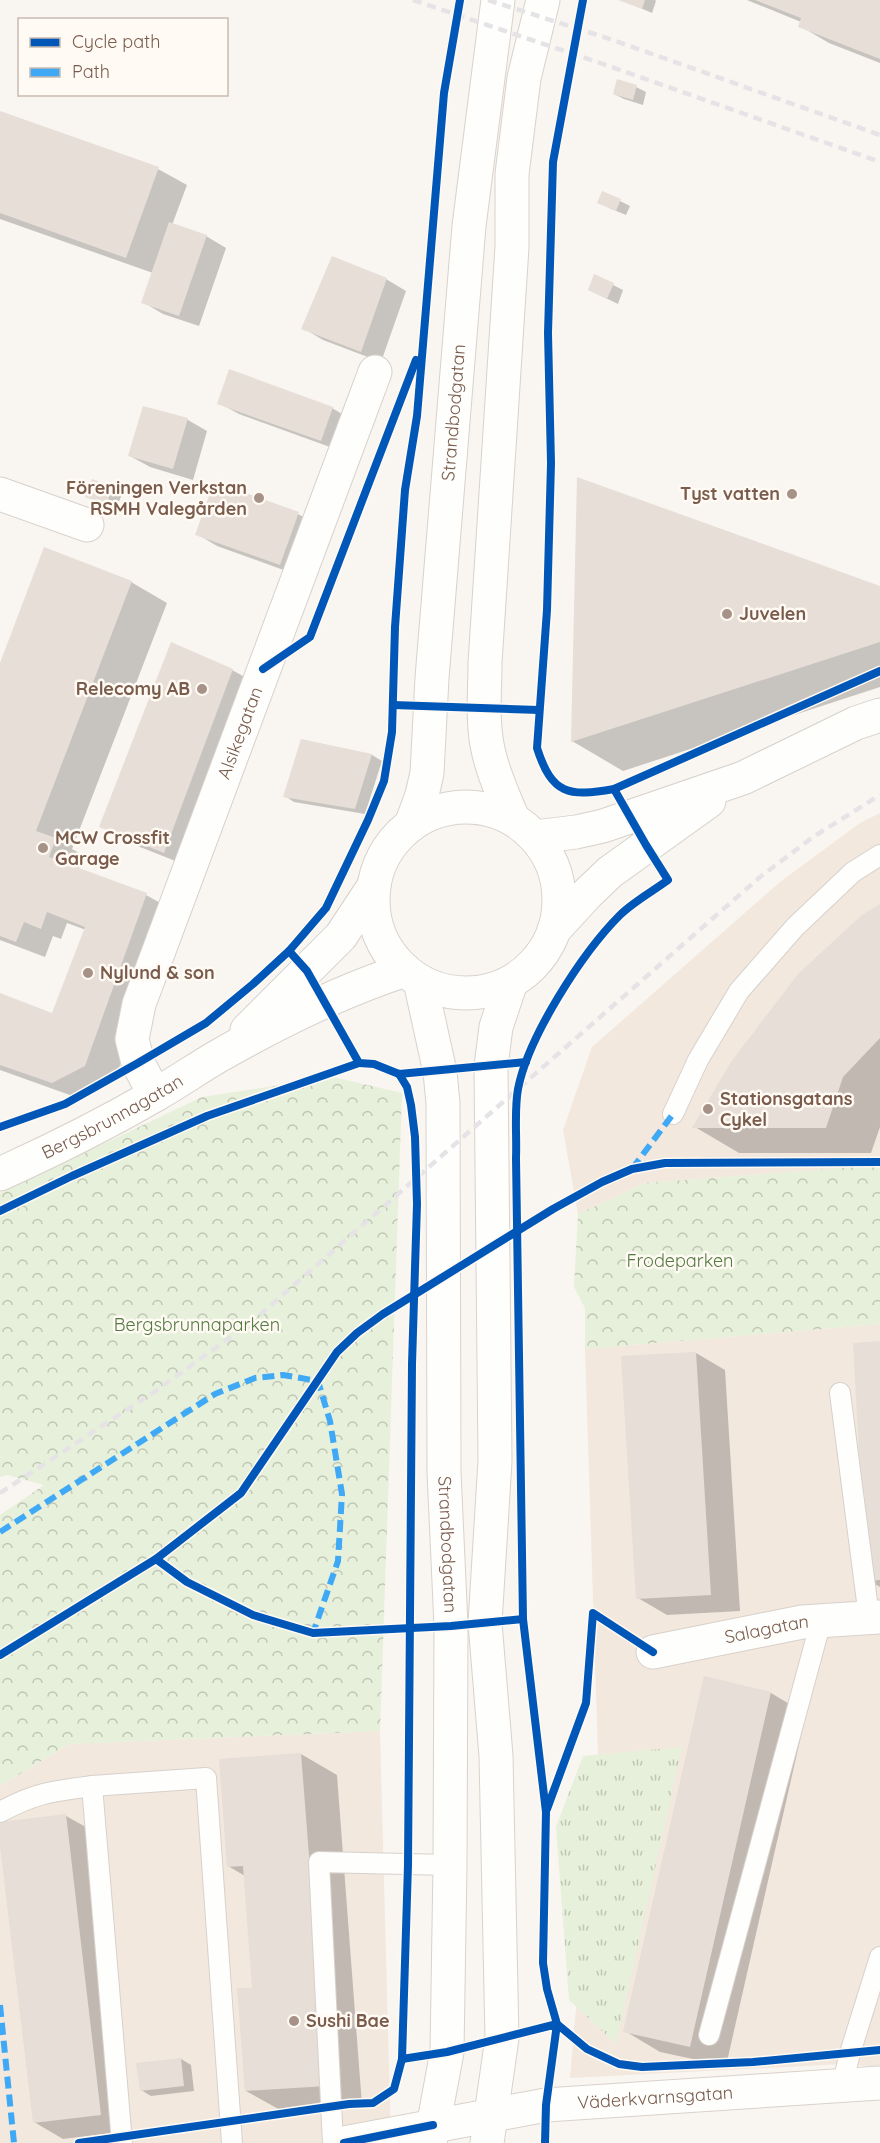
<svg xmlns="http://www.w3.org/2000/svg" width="880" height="2143" viewBox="0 0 880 2143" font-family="Quicksand,sans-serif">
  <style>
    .residential { fill: #f2e8de }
    .grass { fill: url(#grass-tufts) }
    .park { fill: url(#park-crowns) }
    .shadow { fill: #0003 }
    .building { fill: #e6ded7 }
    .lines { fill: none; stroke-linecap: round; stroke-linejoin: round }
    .lane-casing { stroke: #d7d1cb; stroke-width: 22 }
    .street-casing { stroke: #d7d1cb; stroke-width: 35 }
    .secondary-casing { stroke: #d9d2cb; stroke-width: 35 }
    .lane { stroke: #fefefd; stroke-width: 20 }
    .street { stroke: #fefefd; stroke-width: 33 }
    .secondary { stroke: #fefefd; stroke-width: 33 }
    .rail { stroke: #e6e3e7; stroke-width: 4.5; stroke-dasharray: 9 6; stroke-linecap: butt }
    .quiet { stroke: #3fa9f5; stroke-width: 6; stroke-dasharray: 12 6; stroke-linecap: butt }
    .cycleway-casing { stroke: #fffaf3; stroke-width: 11 }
    .cycleway { stroke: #0057b8; stroke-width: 8 }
    .poi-dot { fill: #a69286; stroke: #fffaf3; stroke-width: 2 }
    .labels { text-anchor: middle; stroke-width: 5; stroke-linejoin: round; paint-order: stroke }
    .street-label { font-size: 18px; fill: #7a5c4d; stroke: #fffaf3 }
    .poi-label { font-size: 18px; font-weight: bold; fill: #7a5c4d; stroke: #fffaf3; text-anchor: start }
    .park-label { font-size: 18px; fill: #537a41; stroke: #fffaf3 }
  </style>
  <defs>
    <pattern id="grass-tufts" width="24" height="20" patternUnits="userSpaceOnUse" patternTransform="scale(1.5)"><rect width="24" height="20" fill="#e7f0db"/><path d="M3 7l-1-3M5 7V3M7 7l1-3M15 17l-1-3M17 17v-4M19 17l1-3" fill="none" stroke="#c0c6b4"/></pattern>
    <pattern id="park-crowns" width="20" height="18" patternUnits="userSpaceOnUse" patternTransform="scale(1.5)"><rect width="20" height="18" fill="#e7f0db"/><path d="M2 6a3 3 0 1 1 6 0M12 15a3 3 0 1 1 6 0" fill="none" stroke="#c0c6b4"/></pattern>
  </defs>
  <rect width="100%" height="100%" fill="#f9f5f0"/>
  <!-- residential -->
  <g class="residential">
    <polygon points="880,813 880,1165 646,1183 578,1214 563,1130 592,1047 780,882 860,823"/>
    <polygon points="880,1324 880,2067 845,2064 570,2078 598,1754 585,1349"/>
    <polygon points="380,1731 391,2143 0,2143 0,1786 69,1744"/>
  </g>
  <!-- grass -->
  <polygon class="grass" points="682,1747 616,2044 569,2000 556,1827 583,1756"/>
  <!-- park -->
  <g class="park">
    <polygon points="333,1077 402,1093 380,1731 69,1744 0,1786 0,1515 44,1485 7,1475 0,1477 0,1193 202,1097"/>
    <polygon points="880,1165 880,1324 585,1349 585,1308 574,1287 578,1214 646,1183"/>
  </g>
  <!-- shadow -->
  <g class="shadow">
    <polygon points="622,0 655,0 656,1 652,13"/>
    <polygon points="747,0 880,0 880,63 829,43 800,26 801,22"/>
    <polygon points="636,87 646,92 643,105 624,99 614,94"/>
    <polygon points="0,113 158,169 187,185 172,225 206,236 226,248 199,326 163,314 143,302 153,273 0,219"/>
    <polygon points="620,201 630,206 626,215 609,208"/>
    <polygon points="595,276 623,290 618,304 589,290"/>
    <polygon points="386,279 406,291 381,362 323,340 303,328"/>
    <polygon points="219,403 332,408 352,420 341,451 239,414"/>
    <polygon points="144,407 188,420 207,431 193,480 150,467 130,456"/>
    <polygon points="215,484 298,514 318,525 300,576 217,546 197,534"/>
    <polygon points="112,488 122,494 116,509 87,497"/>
    <polygon points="131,582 167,603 72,849 84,856 78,870 146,895 175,911 114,1082 81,1099 0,1070 0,995 53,1015 86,930 67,923 61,939 53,936 45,957 0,940 0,667"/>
    <polygon points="880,587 880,687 623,771 572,741"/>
    <polygon points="232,670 261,686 193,868 130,843 101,826"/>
    <polygon points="302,741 372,755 382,761 365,814 294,802 285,796"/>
    <polygon points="880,906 880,1127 871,1153 739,1153 695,1127"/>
    <polygon points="880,1343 880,1587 868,1580"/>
    <polygon points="696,1353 725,1370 740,1611 667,1615 638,1598"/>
    <polygon points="705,1678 771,1693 806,1714 726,2066 660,2052 625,2031"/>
    <polygon points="301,1754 337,1775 362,2105 282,2111 246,2091 254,1989 245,1876 228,1866"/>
    <polygon points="66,1816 95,1832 129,2131 63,2139 34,2122 0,1823"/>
    <polygon points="181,2059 191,2065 194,2091 151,2096 141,2090"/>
  </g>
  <!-- building -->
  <g class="building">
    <polygon points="618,0 645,0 642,9"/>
    <polygon points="755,0 880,0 880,59 798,27 801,18"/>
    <polygon points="617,79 637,85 633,100 613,94"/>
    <polygon points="0,111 159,167 126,258 0,213"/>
    <polygon points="602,191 621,199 616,211 597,203"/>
    <polygon points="169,222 207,235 179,316 141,303"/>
    <polygon points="332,256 387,278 361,352 301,329"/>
    <polygon points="594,274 614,283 607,299 588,290"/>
    <polygon points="229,369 333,407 321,441 217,404"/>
    <polygon points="143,406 188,418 173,469 128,456"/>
    <polygon points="577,477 880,586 880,642 571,742"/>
    <polygon points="92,479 113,487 106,505 85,497"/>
    <polygon points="214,482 299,512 280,565 195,535"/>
    <polygon points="44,547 132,581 36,831 56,838 49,857 147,893 85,1066 52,1083 0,1065 0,993 52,1013 85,927 47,912 41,929 24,922 16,942 0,936 0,663"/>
    <polygon points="171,642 233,669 164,853 99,827"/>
    <polygon points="301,739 372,754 355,809 283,797"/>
    <polygon points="880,904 880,1038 843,1077 826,1128 692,1128 731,1062 798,974 862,915"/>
    <polygon points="880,1341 880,1580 866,1581 853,1343"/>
    <polygon points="696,1352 711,1595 636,1599 621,1356"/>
    <polygon points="704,1676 771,1692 690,2047 623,2032"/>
    <polygon points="301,1753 327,2086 245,2091 237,1988 252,1988 243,1866 227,1867 219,1759"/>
    <polygon points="66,1814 101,2115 33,2123 0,1846 0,1822"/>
    <polygon points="181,2058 184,2086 140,2091 136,2063"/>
  </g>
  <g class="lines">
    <defs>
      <g id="lane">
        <polyline points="673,1114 698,1060 739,991 795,927 853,872 880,855"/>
        <polyline points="840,1393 869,1617"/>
        <polyline points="92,1786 206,1778 232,2143"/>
        <path d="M 0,1812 C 35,1793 53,1791 92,1786 L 122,2143"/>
        <polyline points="709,2035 821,1621"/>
        <polyline points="842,2086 850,2053 880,1957"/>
        <polyline points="333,2143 319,1862 450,1865"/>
      </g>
      <g id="street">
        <polyline points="0,494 87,525"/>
        <polyline points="535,837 576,832 603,826 743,778 856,723 880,715"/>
        <polyline points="554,930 588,893 610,872 709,801"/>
        <polyline points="247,1030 341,936 374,886"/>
        <path id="s1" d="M 155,1095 L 138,1063 L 132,1039 L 139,1004 L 375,372"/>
        <path id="s2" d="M 0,1174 C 53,1150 105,1124 155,1095 C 178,1082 199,1067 222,1054 C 280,1021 341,991 405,970"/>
        <path id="s3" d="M 653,1652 L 802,1622 L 880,1617"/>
      </g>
      <g id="secondary">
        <circle cx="466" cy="900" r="93"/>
        <path d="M 513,819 C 501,790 487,760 485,729 C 483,707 485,685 485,663 L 512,247 L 512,174 L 524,78 L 543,0"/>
        <path id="s4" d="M 411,825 L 422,795 L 427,773 L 432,678 L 469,226 L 498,0"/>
        <path id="s5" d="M 420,981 L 440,1072 L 443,1103 L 444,1472 L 451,1626 L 450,1865 L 447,2052 L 430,2143"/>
        <path id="s6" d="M 344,2143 L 546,2105 L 880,2083"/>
        <polyline points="487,2143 502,2038 496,1756 485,1623 495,1461 491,1066 496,1027 511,982"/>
      </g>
    </defs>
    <!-- lane casing -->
    <use href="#lane" class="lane-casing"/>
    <!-- street casing -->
    <use href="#street" class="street-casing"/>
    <!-- secondary casing -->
    <use href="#secondary" class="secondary-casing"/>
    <!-- lane -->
    <use href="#lane" class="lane"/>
    <!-- street -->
    <use href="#street" class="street"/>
    <!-- secondary -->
    <use href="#secondary" class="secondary"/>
    <!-- rail -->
    <g class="rail">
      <polyline points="413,0 609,66 880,162"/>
      <polyline points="488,0 613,40 880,135"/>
      <polyline points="0,1493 157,1390 253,1321 760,877 813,837 880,795"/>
    </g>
    <!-- quiet -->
    <g class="quiet">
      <polyline points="632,1169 673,1114"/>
      <polyline points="0,1532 215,1394 255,1378 283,1375 318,1381 330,1421 342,1494 338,1561 313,1633"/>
      <polyline points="0,2005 14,2143"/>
    </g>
    <defs>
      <g id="cycleway">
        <path d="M 583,0 L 553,162 L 548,333 L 551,463 L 547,610 L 537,748 C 552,795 569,797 614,789 L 880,671"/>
        <polyline points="263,669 310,637 416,360"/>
        <polyline points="393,705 539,710"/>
        <path d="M 614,789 L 646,845 L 668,880 C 653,891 633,902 620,915 C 582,953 528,1037 518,1089 C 514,1111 517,1136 516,1158 L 523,1619 L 546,1812 L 543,1963 L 547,1989 L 557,2024 L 587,2049 L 619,2064 L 642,2067 L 753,2062 L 880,2050"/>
        <polyline points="289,951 307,971 359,1063 374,1064 399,1074 526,1062"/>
        <polyline points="0,1127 65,1104 138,1063 206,1023 253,984 289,951 326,908 368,820 384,781 392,732 395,627 405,490 417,416 444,93 460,0"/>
        <polyline points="0,1211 72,1176 207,1116 359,1063"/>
        <polyline points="156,1559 187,1582 253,1615 313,1633 451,1626 523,1619"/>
        <polyline points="0,1655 156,1559 241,1493 337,1352 357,1333 383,1314 553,1209 602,1182 632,1169 665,1163 880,1162"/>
        <polyline points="547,1809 586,1703 593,1613 653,1652"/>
        <polyline points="402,2059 447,2052 557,2024 546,2105 545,2143"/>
        <polyline points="79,2143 349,2104 373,2103 394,2089 402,2059 408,1865 412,1364 417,1204 415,1137 411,1105 407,1087 399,1074"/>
        <polyline points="344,2143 433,2125"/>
      </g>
    </defs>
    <!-- cycleway casing -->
    <use href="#cycleway" class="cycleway-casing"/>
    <!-- cycleway -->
    <use href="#cycleway" class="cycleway"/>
  </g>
  <!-- markers -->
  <g class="poi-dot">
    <circle cx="792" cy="494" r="6"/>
    <circle cx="259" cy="498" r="6"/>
    <circle cx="727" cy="614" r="6"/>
    <circle cx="202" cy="689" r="6"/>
    <circle cx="43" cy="848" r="6"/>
    <circle cx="88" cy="973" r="6"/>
    <circle cx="708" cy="1109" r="6"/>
    <circle cx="294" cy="2021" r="6"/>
  </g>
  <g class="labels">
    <!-- street labels -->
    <g class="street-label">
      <text dy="6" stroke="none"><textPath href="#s4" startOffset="416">Strandbodgatan</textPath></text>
      <text dy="6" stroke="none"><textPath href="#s1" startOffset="386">Alsikegatan</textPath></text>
      <text dy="6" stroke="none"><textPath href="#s2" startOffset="126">Bergsbrunnagatan</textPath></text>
      <text dy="6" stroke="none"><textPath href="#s5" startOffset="566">Strandbodgatan</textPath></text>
      <text dy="6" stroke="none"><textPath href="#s3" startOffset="116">Salagatan</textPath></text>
      <text dy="6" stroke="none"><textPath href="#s6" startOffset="315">Väderkvarnsgatan</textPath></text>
    </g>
    <!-- poi labels -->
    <g class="poi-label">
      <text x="247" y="494" text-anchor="end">Föreningen Verkstan<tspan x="247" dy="21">RSMH Valegården</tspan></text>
      <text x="780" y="500" text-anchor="end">Tyst vatten</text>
      <text x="739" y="620">Juvelen</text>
      <text x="190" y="695" text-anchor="end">Relecomy AB</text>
      <text x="55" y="844">MCW Crossfit<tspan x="55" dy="21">Garage</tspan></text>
      <text x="100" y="979">Nylund &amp; son</text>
      <text x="720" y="1105">Stationsgatans<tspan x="720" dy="21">Cykel</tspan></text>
      <text x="306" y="2027">Sushi Bae</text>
    </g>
    <!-- park labels -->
    <g class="park-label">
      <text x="680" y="1267">Frodeparken</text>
      <text x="197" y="1331">Bergsbrunnaparken</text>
    </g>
  </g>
  <!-- legend -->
  <rect x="18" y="18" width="210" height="78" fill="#fffaf3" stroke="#cabbb1" stroke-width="1.5"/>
  <rect x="30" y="38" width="30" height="9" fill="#0057b8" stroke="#cabbb1" stroke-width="1.5"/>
  <text x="72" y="48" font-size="18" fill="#7a5c4d">Cycle path</text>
  <rect x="30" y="68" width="30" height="9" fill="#3fa9f5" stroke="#cabbb1" stroke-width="1.5"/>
  <text x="72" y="78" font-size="18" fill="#7a5c4d">Path</text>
</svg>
